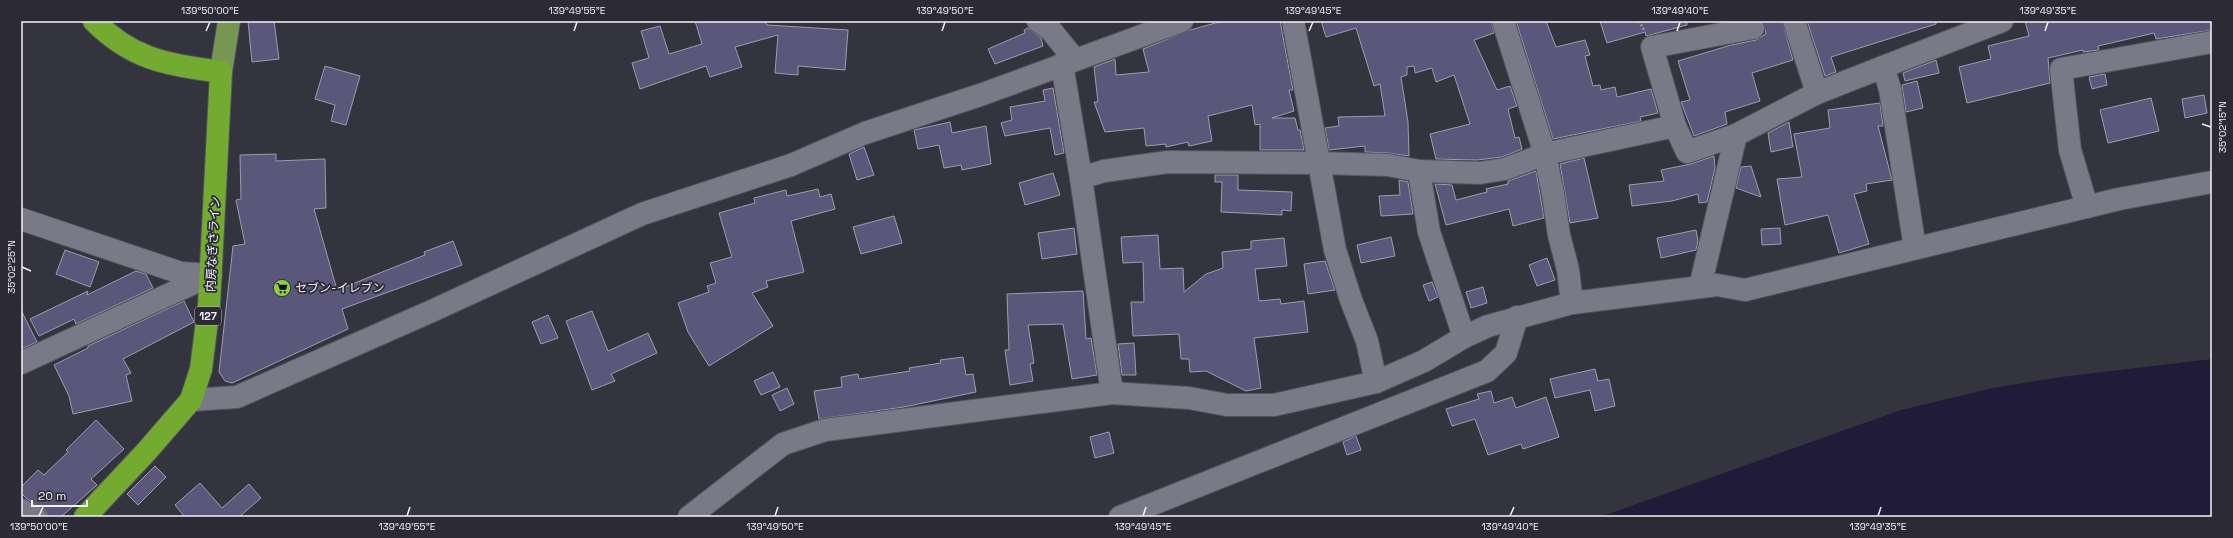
<svg xmlns="http://www.w3.org/2000/svg" width="2233" height="538" viewBox="0 0 2233 538" font-family="'Space Grotesk','Noto Sans JP',sans-serif">
  <style>
    .water { fill: #1f1b39 }
    .building { fill: #5a577a; stroke: #9e9dab }
    .lines { fill: none; stroke-linecap: round; stroke-linejoin: round }
    .minor-casing { stroke: #54535e; stroke-width: 24 }
    .major-casing { stroke: #54535e; stroke-width: 24 }
    .highway-casing { stroke: #54535e; stroke-width: 24 }
    .path { stroke: #9d9da6; stroke-width: 2.5; stroke-dasharray: 2 2; stroke-linecap: butt }
    .minor { stroke: #7a7987; stroke-width: 22 }
    .major { stroke: #759752; stroke-width: 22 }
    .highway { stroke: #72ab2f; stroke-width: 22 }
    .ticks { fill: none; stroke: #f4f4fc; stroke-width: 1.5 }
    .labels { text-anchor: middle; stroke-width: 3.5; stroke-linejoin: round; paint-order: stroke }
    .shield { fill: #2b2a35; stroke: #b8b7c0; stroke-width: 1 }
    .shield-label { font-size: 11px; font-weight: bold; fill: #f4f4fc }
    .street-label { font-size: 12px; fill: #f4f4fc; stroke: #2b2a35 }
    .poi-label { font-size: 12px; fill: #f4f4fc; stroke: #2b2a35; text-anchor: start }
    .neatline { fill: none; stroke: #f4f4fc; stroke-width: 1.5 }
    .ticks-label { font-size: 10px; text-anchor: middle; fill: #f4f4fc }
  </style>
  <rect width="100%" height="100%" fill="#34343f"/>
  <!-- water -->
  <polygon class="water" points="2212,359 2212,517 1600,517 1901,410 1993,388 2061,377"/>
  <!-- building -->
  <g class="building">
    <polygon points="248,21 274,21 279,59 252,62"/>
    <polygon points="695,21 765,21 767,25 848,30 845,70 798,66 798,75 775,73 778,35 735,47 742,67 710,77 706,66 640,89 632,63 649,58 641,31 660,26 669,54 702,44"/>
    <polygon points="1223,21 1280,21 1293,90 1289,90 1294,111 1272,118 1295,118 1298,130 1300,130 1304,150 1260,150 1260,124 1255,125 1252,105 1208,116 1212,141 1189,146 1188,142 1166,147 1166,144 1146,146 1144,128 1105,132 1094,102 1098,102 1094,67 1115,59 1116,75 1149,72 1143,49 1190,30"/>
    <polygon points="1321,21 1491,21 1494,33 1474,40 1497,90 1510,86 1517,106 1508,109 1515,138 1519,137 1522,149 1502,157 1477,160 1436,159 1430,134 1470,124 1454,75 1436,82 1432,68 1415,73 1414,66 1407,67 1407,75 1401,77 1408,122 1409,156 1388,153 1365,152 1365,146 1329,150 1325,128 1339,126 1338,117 1385,116 1380,84 1374,86 1356,28 1326,37"/>
    <polygon points="1516,21 1546,21 1556,47 1585,40 1590,55 1585,56 1593,86 1600,85 1601,90 1615,87 1617,97 1651,89 1658,113 1640,117 1641,121 1553,139"/>
    <polygon points="1600,21 1687,21 1687,25 1646,36 1645,32 1607,43"/>
    <polygon points="1763,21 1782,21 1793,60 1752,73 1760,101 1725,112 1727,124 1694,136 1681,102 1690,100 1678,61 1731,45 1756,40 1766,34"/>
    <polygon points="1807,21 1936,21 1936,24 1831,57 1836,72 1825,76"/>
    <polygon points="2025,21 2212,21 2212,30 2156,39 2154,33 2098,46 2099,50 2083,52 2083,50 2048,58 2050,83 1967,103 1959,67 1991,59 1988,46 2029,36"/>
    <polygon points="1028,28 1041,38 1043,46 995,64 988,49 1025,33 1024,30"/>
    <polygon points="1936,60 1939,73 1905,81 1903,73"/>
    <polygon points="325,66 360,76 346,125 331,121 335,105 315,99"/>
    <polygon points="2105,74 2107,85 2092,89 2089,77"/>
    <polygon points="1917,81 1923,108 1906,112 1902,85"/>
    <polygon points="1053,88 1064,153 1055,155 1050,128 1005,136 1001,123 1012,120 1010,107 1045,101 1043,90"/>
    <polygon points="2204,95 2207,113 2185,118 2182,99"/>
    <polygon points="2151,98 2159,131 2108,143 2100,110"/>
    <polygon points="1880,103 1883,126 1878,126 1892,180 1866,184 1867,191 1854,194 1869,244 1839,253 1828,215 1785,225 1777,179 1802,177 1794,134 1830,128 1828,110"/>
    <polygon points="950,122 952,133 986,126 991,164 962,170 961,165 944,168 939,145 918,149 914,130"/>
    <polygon points="1789,122 1793,147 1771,152 1768,133"/>
    <polygon points="864,147 874,175 857,180 849,154"/>
    <polygon points="276,154 276,161 325,159 326,208 314,209 337,290 425,255 424,252 453,241 462,265 342,309 348,329 232,383 225,381 219,372 233,246 245,244 236,200 241,199 240,155"/>
    <polygon points="1714,156 1715,168 1707,202 1699,203 1698,194 1672,201 1632,206 1629,185 1664,181 1661,170 1691,164"/>
    <polygon points="1584,158 1598,218 1570,223 1560,164"/>
    <polygon points="1751,166 1761,197 1736,188 1741,167"/>
    <polygon points="1536,171 1544,218 1513,226 1509,209 1446,225 1435,184 1452,185 1456,200 1487,192 1486,189 1508,184 1508,181"/>
    <polygon points="1053,173 1060,195 1025,205 1019,183"/>
    <polygon points="1215,175 1238,175 1238,190 1292,192 1291,211 1282,210 1282,215 1221,212 1222,182 1215,182"/>
    <polygon points="1399,180 1408,182 1413,214 1381,216 1379,196 1400,195"/>
    <polygon points="818,189 820,197 831,194 835,209 791,221 804,272 766,281 768,287 752,293 773,326 709,366 688,332 678,303 709,292 707,286 716,283 710,263 732,257 719,213 755,203 754,198 786,190 787,196"/>
    <polygon points="894,216 902,243 861,254 853,227"/>
    <polygon points="1074,228 1077,254 1042,259 1038,233"/>
    <polygon points="1780,228 1781,244 1762,245 1761,229"/>
    <polygon points="1696,230 1698,241 1696,250 1661,258 1657,238"/>
    <polygon points="1158,235 1160,269 1183,268 1184,292 1206,274 1223,268 1222,252 1251,249 1251,241 1284,238 1287,266 1255,269 1259,301 1280,299 1281,304 1304,301 1308,332 1254,338 1261,388 1246,391 1206,371 1190,372 1189,359 1181,359 1179,334 1133,336 1131,302 1144,302 1143,262 1123,263 1121,237"/>
    <polygon points="1391,237 1395,256 1361,263 1357,245"/>
    <polygon points="65,250 99,262 90,287 56,274"/>
    <polygon points="1547,258 1555,280 1537,286 1529,265"/>
    <polygon points="1325,261 1335,290 1308,294 1304,264"/>
    <polygon points="136,271 146,274 153,288 76,324 74,319 39,336 30,319 88,291 87,295"/>
    <polygon points="1432,282 1438,297 1429,301 1423,285"/>
    <polygon points="1483,287 1487,303 1471,308 1466,292"/>
    <polygon points="1083,291 1086,339 1091,338 1097,375 1072,379 1063,324 1028,325 1034,363 1030,364 1033,381 1010,385 1005,350 1009,350 1007,294"/>
    <polygon points="184,301 194,322 123,359 131,373 126,375 132,401 73,414 69,396 54,365 88,348 88,346"/>
    <polygon points="21,310 37,342 21,349"/>
    <polygon points="592,311 608,351 648,333 657,353 611,374 615,381 592,390 566,321"/>
    <polygon points="548,315 558,338 541,344 532,322"/>
    <polygon points="1134,343 1136,375 1122,375 1118,344"/>
    <polygon points="963,357 966,375 973,374 976,392 904,407 819,419 814,391 842,387 841,377 858,374 859,379 910,371 909,368 941,363 940,360"/>
    <polygon points="1595,369 1598,381 1609,379 1615,406 1595,411 1590,390 1555,398 1550,379"/>
    <polygon points="773,372 780,387 761,395 754,381"/>
    <polygon points="787,388 794,404 780,411 772,395"/>
    <polygon points="1491,391 1494,403 1512,397 1516,408 1546,397 1559,437 1523,449 1521,444 1488,455 1475,419 1452,426 1446,409 1479,399 1477,394"/>
    <polygon points="96,420 124,449 91,479 97,485 61,517 48,517 45,510 27,499 21,493 21,487 38,470 44,475 68,452 66,450"/>
    <polygon points="1109,432 1114,453 1095,458 1090,437"/>
    <polygon points="1356,436 1361,450 1347,455 1343,442"/>
    <polygon points="155,466 166,477 138,505 127,494"/>
    <polygon points="200,483 222,508 249,484 261,498 239,517 185,517 175,505"/>
  </g>
  <g class="lines">
    <defs>
      <g id="minor">
        <polyline points="1038,21 1050,29 1075,60"/>
        <polyline points="1293,21 1335,250 1351,300 1367,341 1376,382"/>
        <polyline points="1503,21 1545,154 1553,194 1559,235 1568,270 1572,303"/>
        <polyline points="1794,21 1817,93"/>
        <polyline points="1062,64 1081,178 1112,393"/>
        <polyline points="1883,67 2002,21"/>
        <polyline points="1675,126 1652,47 1753,28"/>
        <polyline points="1419,171 1429,232 1464,337"/>
        <polyline points="1081,178 1104,171 1168,162 1319,163 1388,165 1419,171 1480,173 1505,169 1545,154 1675,126 1687,152 1736,135 1817,93 1883,67 1890,89 1915,248"/>
        <polyline points="2087,207 2070,150 2061,69 2212,42"/>
        <polyline points="21,219 181,273 210,275"/>
        <polyline points="1700,287 1736,135"/>
        <polyline points="21,363 211,275"/>
        <polyline points="191,400 237,397 434,310 642,214 791,165 865,133 983,94 1182,21"/>
        <polyline points="21,510 35,517"/>
        <polyline points="689,517 783,444 825,430 1112,393 1189,398 1227,405 1274,405 1376,382 1424,361 1464,337 1488,326 1572,303 1717,285 1745,290 2119,199 2212,182"/>
        <polyline points="1120,517 1487,371 1506,353 1517,317"/>
      </g>
      <polyline id="major" points="221,72 229,21"/>
      <path id="highway" d="M 85,517 L 146,452 L 191,400 L 201,369 L 209,305 L 221,72 C 168,64 134,61 94,21"/>
    </defs>
    <!-- minor casing -->
    <use href="#minor" class="minor-casing"/>
    <!-- major casing -->
    <use href="#major" class="major-casing"/>
    <!-- highway casing -->
    <use href="#highway" class="highway-casing"/>
    <!-- path -->
    <polyline class="path" points="1639,21 1644,30"/>
    <!-- minor -->
    <use href="#minor" class="minor"/>
    <!-- major -->
    <use href="#major" class="major"/>
    <!-- highway -->
    <use href="#highway" class="highway"/>
  </g>
  <!-- ticks -->
  <path class="ticks" d="M 206,31 L 210,22M 574,31 L 577,22M 942,31 L 945,22M 1309,31 L 1313,22M 1677,31 L 1680,22M 2045,31 L 2048,22M 2202,124 L 2211,127M 22,267 L 31,271M 39,516 L 43,507M 407,516 L 410,507M 775,516 L 778,507M 1143,516 L 1146,507M 1510,516 L 1514,507M 1878,516 L 1881,507"/>
  <!-- icons -->
  <defs>
    <symbol id="supermarket-disc" viewBox="-11 -11 22 22"><circle r="9.5" fill="#8dce44" stroke="#2b2a35"/><path d="M-6-5.5h2.5l.6 2H6L4.5 2H-2.5L-4.4-4H-6ZM-1.5 3.2a1.3 1.3 0 1 0 .1 0ZM3 3.2a1.3 1.3 0 1 0 .1 0Z" fill="#111"/></symbol>
  </defs>
  <g fill-rule="evenodd">
    <use href="#supermarket-disc" x="272" y="278" width="20" height="20"/>
  </g>
  <g class="labels">
    <!-- shield labels -->
    <rect class="shield" x="195" y="307" width="26" height="18" rx="3"/>
    <g class="shield-label">
      <text x="208" y="320">127</text>
    </g>
    <!-- street labels -->
    <g class="street-label">
      <text transform="translate(213 244) rotate(-87)" y="4">内房なぎさライン</text>
    </g>
    <!-- poi labels -->
    <g class="poi-label">
      <text x="295" y="292">セブン-イレブン</text>
    </g>
  </g>
  <!-- border -->
  <rect width="2233" height="538" fill="none" stroke="#2b2a35" stroke-width="44"/>
  <!-- scale -->
  <path d="M32 500v6h55v-6" fill="none" stroke="#f4f4fc" stroke-width="2"/>
  <text x="38" y="500" font-size="12" fill="#f4f4fc" stroke="#2b2a35" stroke-width="3" paint-order="stroke">20 m</text>
  <rect x="22" y="22" width="2189" height="494" class="neatline"/>
  <g class="ticks-label">
    <text x="210" y="14">139°50'00"E</text>
    <text x="577" y="14">139°49'55"E</text>
    <text x="945" y="14">139°49'50"E</text>
    <text x="1313" y="14">139°49'45"E</text>
    <text x="1680" y="14">139°49'40"E</text>
    <text x="2048" y="14">139°49'35"E</text>
    <text transform="translate(2222 127) rotate(-90)" y="4">35°02'15"N</text>
    <text transform="translate(11 267) rotate(-90)" y="4">35°02'25"N</text>
    <text x="39" y="530">139°50'00"E</text>
    <text x="407" y="530">139°49'55"E</text>
    <text x="775" y="530">139°49'50"E</text>
    <text x="1143" y="530">139°49'45"E</text>
    <text x="1510" y="530">139°49'40"E</text>
    <text x="1878" y="530">139°49'35"E</text>
  </g>
</svg>
